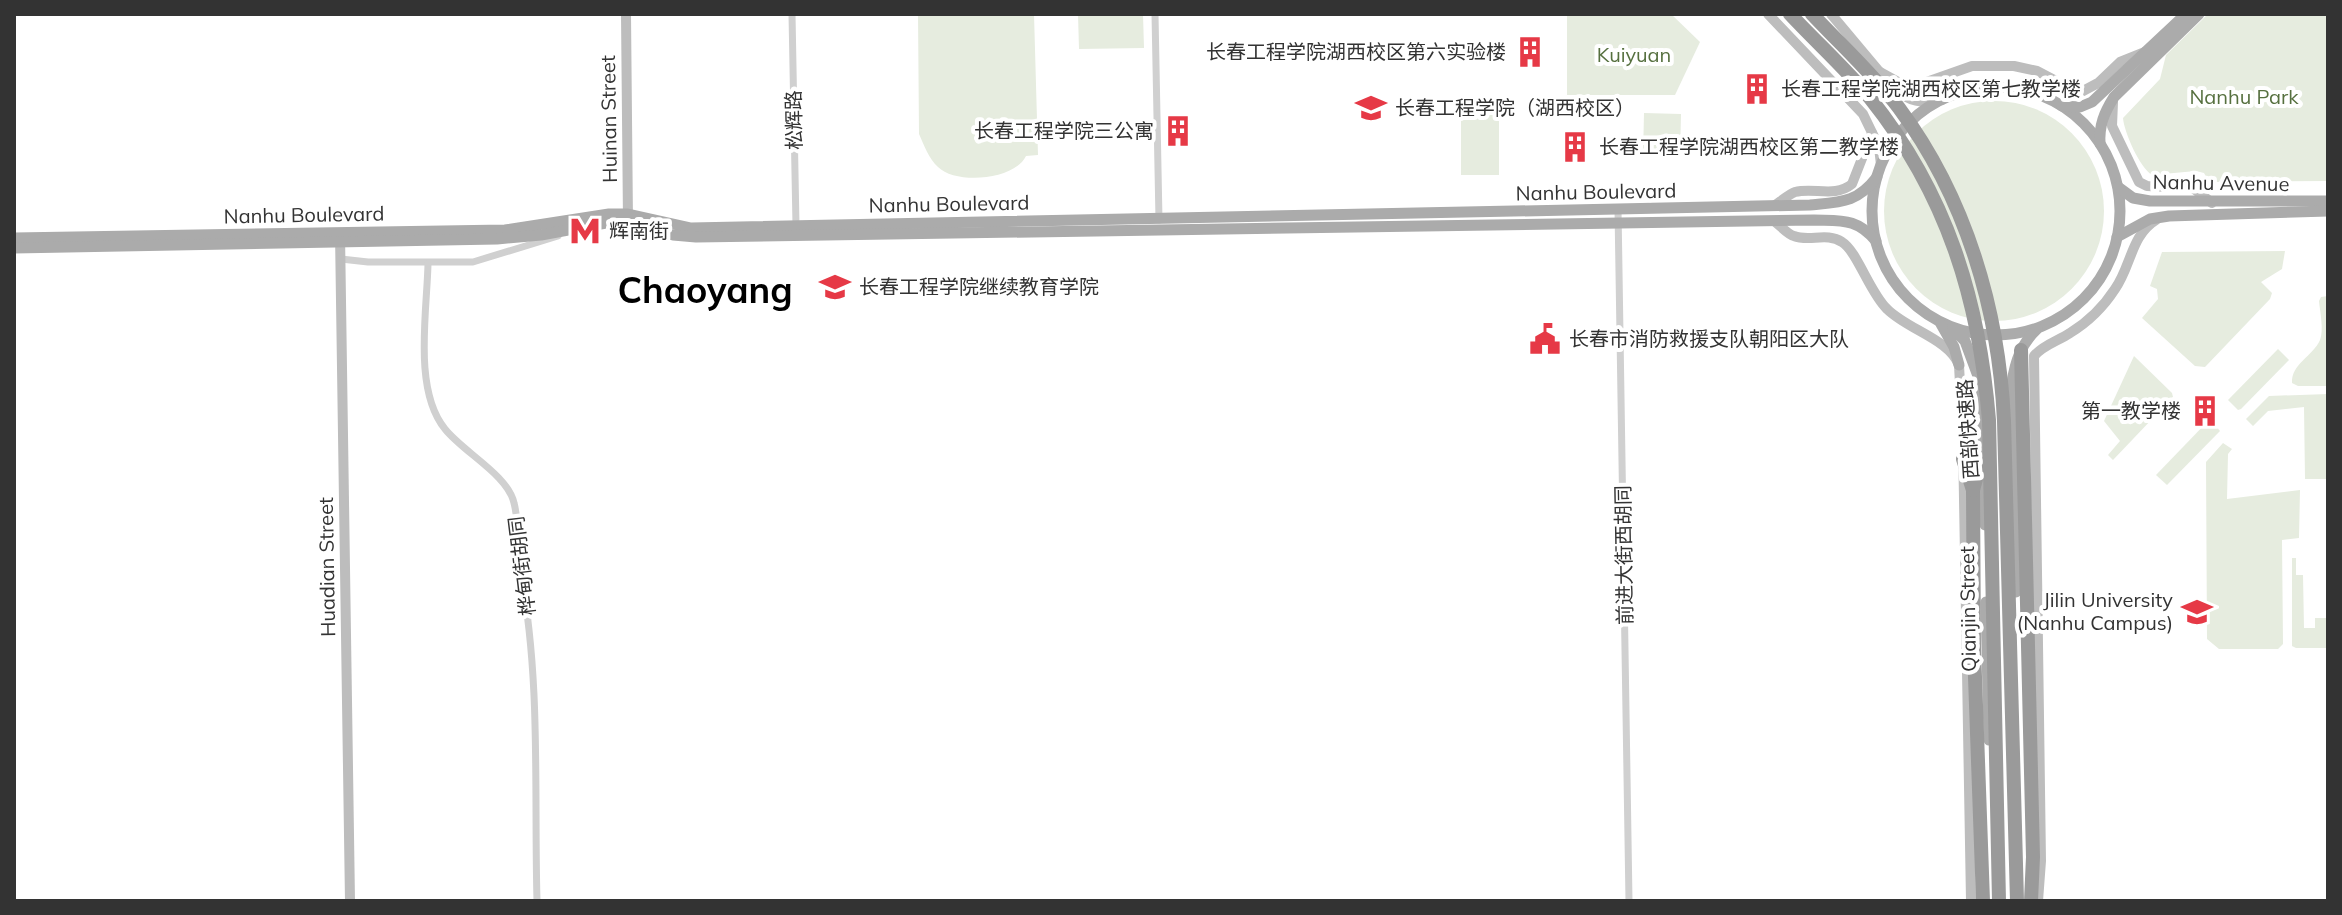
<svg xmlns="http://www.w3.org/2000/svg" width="2342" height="915" viewBox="0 0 2342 915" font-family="Mulish,'Noto Sans SC',sans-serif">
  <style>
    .green { fill: #e6ecdf }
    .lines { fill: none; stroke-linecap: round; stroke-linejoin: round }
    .street { stroke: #d0d0d0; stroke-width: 7 }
    .secondary { stroke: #bdbdbd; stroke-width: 10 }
    .primary { stroke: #ababab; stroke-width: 11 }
    .highway { stroke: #9a9a9a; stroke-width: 14 }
    .highway-bridge { stroke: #9a9a9a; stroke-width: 14 }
    .labels { text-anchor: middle; stroke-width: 8; stroke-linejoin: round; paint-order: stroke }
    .poi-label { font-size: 20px; fill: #333; stroke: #fff; text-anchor: start }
    .park-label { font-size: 20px; fill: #56703f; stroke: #fff }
    .street-label { font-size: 20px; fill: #333; stroke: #fff }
    .town-label { font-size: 36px; font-weight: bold; fill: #000; stroke: #fff }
  </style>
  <rect width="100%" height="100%" fill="#fff"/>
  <!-- green -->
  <g class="green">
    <path d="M 918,14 L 1034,14 L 1038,155 L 1026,156 C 1015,180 956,185 938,167 C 929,159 924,145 919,134 Z"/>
    <polygon points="1078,14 1143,14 1144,48 1079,49"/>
    <polygon points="1567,14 1671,14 1700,42 1675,95 1567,95"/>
    <path d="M 2208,14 L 2328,14 L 2328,181 L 2209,182 L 2204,173 L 2196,171 L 2152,175 C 2140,168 2124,132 2123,118 L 2160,79 L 2166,55 Z"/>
    <circle cx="1994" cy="211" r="110"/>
    <polygon points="1461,112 1499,113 1499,175 1461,175"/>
    <polygon points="1644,113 1681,114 1680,158 1643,157"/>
    <polygon points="2285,251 2282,269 2261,282 2272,293 2270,299 2205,367 2195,366 2142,318 2158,299 2157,289 2150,286 2162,252"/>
    <path d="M 2328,296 L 2328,386 L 2298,386 L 2292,383 C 2291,364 2313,356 2320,340 C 2324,330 2320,312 2319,301 L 2321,297 Z"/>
    <polygon points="2278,349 2289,360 2241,409 2238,410 2228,400"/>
    <polygon points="2134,356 2172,393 2173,397 2113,460 2108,455 2120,441 2104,421"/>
    <polygon points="2328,394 2328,479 2305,479 2304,407 2268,411 2253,426 2246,419 2269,396"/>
    <polygon points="2210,419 2220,431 2167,485 2156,475"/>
    <polygon points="2223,443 2232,449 2228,454 2227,499 2300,490 2299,538 2282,540 2283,644 2278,649 2219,649 2207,639 2206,462"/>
    <polygon points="2292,558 2296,558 2296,575 2303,575 2304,628 2315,628 2315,618 2328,618 2328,648 2296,648 2292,646"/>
  </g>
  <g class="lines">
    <!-- street -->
    <g class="street">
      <polyline points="792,14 796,226"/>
      <polyline points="1155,14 1159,220"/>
      <polyline points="1618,209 1629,901"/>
      <polyline points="341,259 368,262 473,262 558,236"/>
      <path d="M 428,264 C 427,311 413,390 445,429 C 463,452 508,475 514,503 C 520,526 517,552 521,575 C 541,682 534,792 537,901"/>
    </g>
    <!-- secondary -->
    <g class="secondary">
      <polyline points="626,14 628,222"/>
      <polyline points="1768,14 1863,114 1879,147 1881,165"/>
      <path d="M 1831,14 L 1893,88 C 1909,101 1922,105 1942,100"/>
      <polyline points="1878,71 1898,82 1911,85 1921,84 1972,66 2014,66 2037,71 2075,91 2083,91 2098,83 2120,62 2145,52"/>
      <polyline points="2113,102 2112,126 2139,182 2147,186 2193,188 2212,203"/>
      <path d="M 1774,206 C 1780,202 1789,194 1795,192 C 1814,187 1835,198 1852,184 L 1872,133"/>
      <path d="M 1774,221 C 1780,225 1787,234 1794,236 C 1809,242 1827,232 1842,242 C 1857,251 1870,293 1887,309 C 1908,330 1949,339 1959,365 L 1963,441 L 1971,901"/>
      <polyline points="340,234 350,901"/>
      <path d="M 2038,901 L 2041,861 L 2034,356 C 2043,345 2058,341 2070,333 C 2088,322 2104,306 2115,289 C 2131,267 2131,235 2156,220"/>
    </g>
    <!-- primary -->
    <g class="primary">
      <circle cx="1996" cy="211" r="124"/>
      <polyline points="2062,106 2080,107 2092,102 2186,14"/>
      <path d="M 2100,144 C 2099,125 2104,113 2114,97 L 2199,14"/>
      <polyline points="2118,187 2133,198 2150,201 2328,201"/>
      <polyline points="2117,237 2150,219 2169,216 2328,211"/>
      <path d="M 14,238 L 505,230 L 609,214 L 628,214 L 691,228 L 1810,205 C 1841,202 1857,203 1877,177"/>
      <path d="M 14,248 L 497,239 L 541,235 L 606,223 L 628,224 L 673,235 L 696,237 L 1814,220 C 1842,221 1857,218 1876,241"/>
      <polyline points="1941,324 1954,347 1959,365"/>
      <polyline points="1953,329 1965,341 1978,376 1985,525"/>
      <path d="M 2016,592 L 2012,383 C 2015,362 2021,344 2037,329"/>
      <polyline points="1986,602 1989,740"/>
    </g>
    <!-- highway -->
    <g class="highway">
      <polyline points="2021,350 2033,857 2031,901"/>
      <polyline points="1963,459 1973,490 1974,649 1983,901"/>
      <polyline points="1973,490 1981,461"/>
    </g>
    <!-- highway-bridge -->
    <g class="highway-bridge">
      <path d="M 1790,14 C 1816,42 1846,69 1870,98 C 1947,194 1979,299 1989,420 L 1999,901"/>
      <path d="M 1812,14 C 1841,45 1873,74 1899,108 C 1966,198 1999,310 2004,421 L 2017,901"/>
    </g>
  </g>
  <!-- icons -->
  <defs>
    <symbol id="building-bare" viewBox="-9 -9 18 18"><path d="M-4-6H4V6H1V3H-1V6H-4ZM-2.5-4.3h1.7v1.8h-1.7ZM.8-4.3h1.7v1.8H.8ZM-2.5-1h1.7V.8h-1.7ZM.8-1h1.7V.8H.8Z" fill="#e63946" stroke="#fff" stroke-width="2.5" paint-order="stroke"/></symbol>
    <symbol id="university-bare" viewBox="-9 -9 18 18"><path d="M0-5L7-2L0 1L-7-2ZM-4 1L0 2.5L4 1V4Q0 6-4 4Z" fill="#e63946" stroke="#fff" stroke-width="2.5" paint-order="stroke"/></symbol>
    <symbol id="metro-bare" viewBox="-9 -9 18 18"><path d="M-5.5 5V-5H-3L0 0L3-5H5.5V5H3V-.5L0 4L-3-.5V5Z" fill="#e63946" stroke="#fff" stroke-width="2.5" paint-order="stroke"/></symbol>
    <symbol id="civic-bare" viewBox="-9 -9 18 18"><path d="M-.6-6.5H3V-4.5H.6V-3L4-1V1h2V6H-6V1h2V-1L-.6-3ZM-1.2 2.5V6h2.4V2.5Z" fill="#e63946" stroke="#fff" stroke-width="2.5" paint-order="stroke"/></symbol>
  </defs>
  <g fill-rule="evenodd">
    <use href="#building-bare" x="1508" y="30" width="44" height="44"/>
    <use href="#building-bare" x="1735" y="67" width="44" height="44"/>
    <use href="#university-bare" x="1349" y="86" width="44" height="44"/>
    <use href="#building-bare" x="1156" y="109" width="44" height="44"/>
    <use href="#building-bare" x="1553" y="125" width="44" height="44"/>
    <use href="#metro-bare" x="563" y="209" width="44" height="44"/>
    <use href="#university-bare" x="813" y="265" width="44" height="44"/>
    <use href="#civic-bare" x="1523" y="317" width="44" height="44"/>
    <use href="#building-bare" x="2183" y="389" width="44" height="44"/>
    <use href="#university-bare" x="2175" y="590" width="44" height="44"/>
  </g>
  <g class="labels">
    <!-- poi labels -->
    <g class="poi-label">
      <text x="1506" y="59" text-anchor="end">长春工程学院湖西校区第六实验楼</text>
      <text x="1781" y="96">长春工程学院湖西校区第七教学楼</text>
      <text x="1395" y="115">长春工程学院（湖西校区）</text>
      <text x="1154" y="138" text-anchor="end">长春工程学院三公寓</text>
      <text x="1599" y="154">长春工程学院湖西校区第二教学楼</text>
      <text x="609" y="238">辉南街</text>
      <text x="859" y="294">长春工程学院继续教育学院</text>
      <text x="1569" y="346">长春市消防救援支队朝阳区大队</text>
      <text x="2181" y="418" text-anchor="end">第一教学楼</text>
      <text x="2173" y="607" text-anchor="end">Jilin University<tspan x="2173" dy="23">(Nanhu Campus)</tspan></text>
    </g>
    <!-- park labels -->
    <g class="park-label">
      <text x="1634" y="62">Kuiyuan</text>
      <text x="2244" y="104">Nanhu Park</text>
    </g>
    <!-- street labels -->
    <g class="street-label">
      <text transform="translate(609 119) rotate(-91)" y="7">Huinan Street</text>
      <text transform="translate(794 120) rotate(-91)" y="7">松辉路</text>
      <text transform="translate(2221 183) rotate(1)" y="7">Nanhu Avenue</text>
      <text transform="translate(1596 192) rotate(-1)" y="7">Nanhu Boulevard</text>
      <text transform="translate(949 204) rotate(-1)" y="7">Nanhu Boulevard</text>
      <text transform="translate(304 215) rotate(-1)" y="7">Nanhu Boulevard</text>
      <text transform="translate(1968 429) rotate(-94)" y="7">西部快速路</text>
      <text transform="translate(1624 555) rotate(-91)" y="7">前进大街西胡同</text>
      <text transform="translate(522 566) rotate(-97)" y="7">桦甸街胡同</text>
      <text transform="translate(327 567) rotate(-91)" y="7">Huadian Street</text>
      <text transform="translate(1968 609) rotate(-91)" y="7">Qianjin Street</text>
    </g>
    <!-- town labels -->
    <g class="town-label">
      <text x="705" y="303">Chaoyang</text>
    </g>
  </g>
  <!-- border -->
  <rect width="2342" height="915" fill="none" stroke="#333333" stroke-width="32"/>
</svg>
